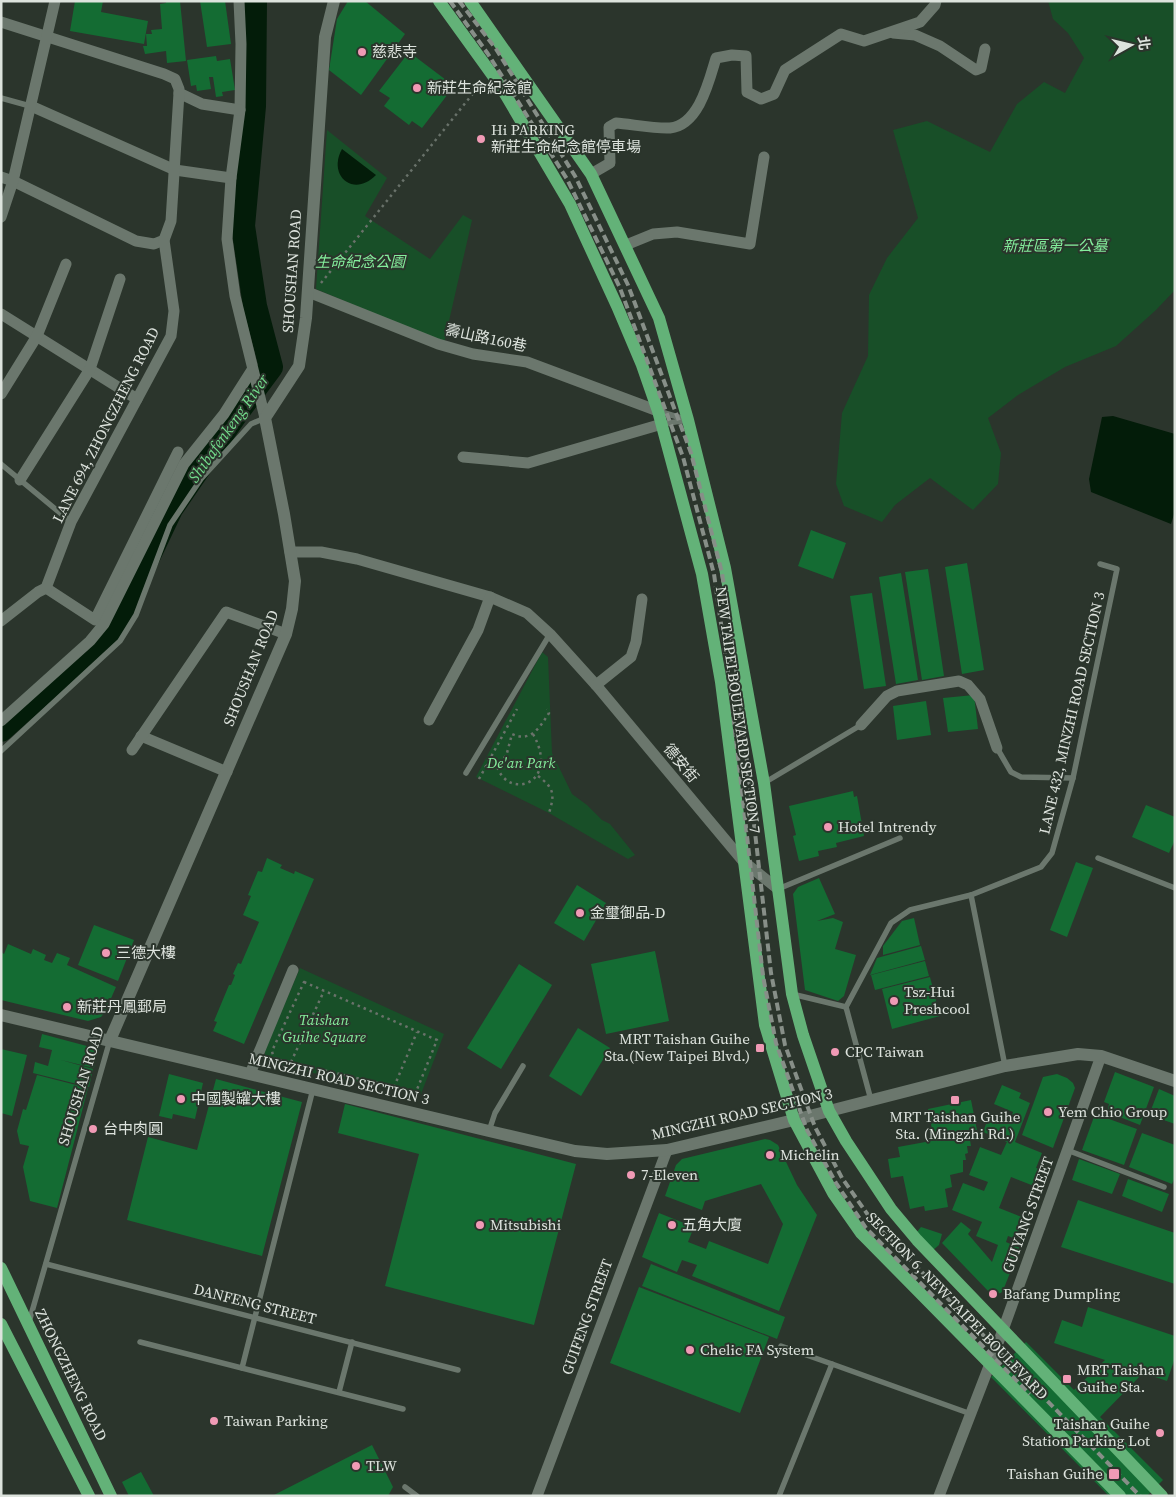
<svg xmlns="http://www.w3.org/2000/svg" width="1176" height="1497" viewBox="0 0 1176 1497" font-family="'Source Serif 4','Noto Sans TC',serif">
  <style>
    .green { fill: #184f28 }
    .water { fill: #031c09 }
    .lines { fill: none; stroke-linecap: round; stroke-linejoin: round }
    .river { stroke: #031c09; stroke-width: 24 }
    .building { fill: #146c33 }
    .path { stroke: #69726a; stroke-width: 2.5; stroke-dasharray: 2.5 4; stroke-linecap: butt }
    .lane { stroke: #6b776d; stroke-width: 5.5 }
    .street { stroke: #6b776d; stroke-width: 11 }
    .secondary { stroke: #6b776d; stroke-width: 12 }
    .primary { stroke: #63b278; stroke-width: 12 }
    .rail { stroke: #878f88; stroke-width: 4; stroke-dasharray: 8 4; stroke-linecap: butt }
    .poi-dot { fill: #f09ab5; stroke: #2b352c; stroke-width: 2 }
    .labels { text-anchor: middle; stroke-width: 4; stroke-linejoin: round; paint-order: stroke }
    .poi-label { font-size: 15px; fill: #dde3dd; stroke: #2b352c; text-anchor: start }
    .park-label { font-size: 15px; font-style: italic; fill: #84ee9c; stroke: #2b352c }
    .street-label { font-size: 15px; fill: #dde3dd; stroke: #2b352c }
    .water-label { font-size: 16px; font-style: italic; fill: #73dd8c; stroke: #2b352c }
  </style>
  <rect width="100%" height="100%" fill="#2b352c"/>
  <!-- green -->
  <g class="green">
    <polygon points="1048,1 1175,1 1175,290 1156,310 1116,346 1065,367 1018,395 988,418 1001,453 998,484 973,510 930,478 895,505 882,522 844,506 836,484 842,413 868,356 869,295 887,258 918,218 893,130 927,121 990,152 1017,104 1044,82 1065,93 1084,58 1068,33 1053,19"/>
    <polygon points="327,130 387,178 365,216 430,259 463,215 472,220 444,343 316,289"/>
    <polygon points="542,652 548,657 552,753 572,794 587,805 602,820 610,824 635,855 628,859 549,813 476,777"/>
    <path d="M 300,968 L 444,1034 L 421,1094 L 272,1065 C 266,1061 264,1057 265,1050 Z"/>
  </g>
  <!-- water -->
  <g class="water">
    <path d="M 342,149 L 376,175 C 354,198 327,176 342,149 Z"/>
    <polygon points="1113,416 1175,434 1175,511 1171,524 1091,492 1089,479 1102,417"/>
  </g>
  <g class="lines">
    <!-- river -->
    <polyline class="river" points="1,730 114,629 171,509 236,414 271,367 255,306 243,226 254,106 255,1"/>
  </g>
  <!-- building -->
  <g class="building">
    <polygon points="75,1 103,1 101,12 148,21 144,44 70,31"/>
    <polygon points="166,1 180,1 186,61 167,63 166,51 145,54 143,46 147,46 146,34 152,34 151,30 162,29 160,4 166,3"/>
    <polygon points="200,1 225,1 231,44 207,47"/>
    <polygon points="348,1 365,1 405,34 361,95 329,70 337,19"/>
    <polygon points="409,52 454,86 422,128 412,121 409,125 384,106 390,98 379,91"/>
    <polygon points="216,56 217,61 230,59 235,90 222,92 223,96 216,97 213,77 209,77 211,89 197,91 196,85 191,86 187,60"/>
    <polygon points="811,530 846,543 833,579 798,566"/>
    <polygon points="967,563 984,670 962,674 945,567"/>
    <polygon points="928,569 944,676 922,680 905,572"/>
    <polygon points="901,573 918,680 896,684 879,577"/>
    <polygon points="872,593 886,686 864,689 850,596"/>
    <polygon points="974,695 978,729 948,732 943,698"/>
    <polygon points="926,701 931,735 897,740 893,706"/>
    <polygon points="853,791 854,797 857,796 864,836 836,843 837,847 818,851 819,856 799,861 793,836 796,835 789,806"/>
    <polygon points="1146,805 1175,817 1175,840 1169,853 1132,837"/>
    <polygon points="267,858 282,865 280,868 294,874 295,871 314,879 244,1044 213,1031 217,1022 214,1021 229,985 231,985 235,975 233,974 238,963 241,964 259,922 243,915 251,896 248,895 258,871 262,872"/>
    <polygon points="1076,862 1093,868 1067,937 1050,930"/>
    <polygon points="819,878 835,914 817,921 833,918 843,922 835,949 856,955 844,996 838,1001 805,990 793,894 798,887"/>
    <polygon points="577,885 606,903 584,941 554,923"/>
    <polygon points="914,918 920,945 883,955 883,946 902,921"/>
    <polygon points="94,925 134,940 118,981 78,965"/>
    <polygon points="8,944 31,954 33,949 46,955 44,960 52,963 57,953 70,958 67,965 116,987 105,1012 101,1017 88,1021 1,1000 1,952 4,954"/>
    <polygon points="921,946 925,960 870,975 877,958"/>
    <polygon points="655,951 669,1021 606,1034 591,964"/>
    <polygon points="925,961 929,976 875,990 871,975"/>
    <polygon points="519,964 552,985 501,1069 467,1048"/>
    <polygon points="930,977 940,1016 892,1029 882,989"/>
    <polygon points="578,1028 610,1048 581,1096 549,1076"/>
    <polygon points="42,1034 98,1049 94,1068 61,1060 93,1069 89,1087 33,1073 35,1062 48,1066 52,1050 39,1047"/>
    <polygon points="1,1049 27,1055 12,1116 1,1113"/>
    <polygon points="1115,1072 1154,1087 1140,1125 1107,1112 1109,1104 1104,1102"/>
    <polygon points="169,1074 203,1083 195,1119 173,1114 172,1119 159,1116"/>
    <polygon points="1057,1074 1067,1078 1073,1083 1075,1088 1053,1148 1022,1135 1043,1077"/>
    <polygon points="37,1075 88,1088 57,1208 30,1201 23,1167 29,1146 20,1144 17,1131 23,1109 26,1110"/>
    <polygon points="216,1079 302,1102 262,1256 127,1220 148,1137 197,1150"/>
    <polygon points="1002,1085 1021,1093 1019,1098 1030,1103 1015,1142 1042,1153 1036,1168 1041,1169 1034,1186 1011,1177 999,1208 1024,1218 1016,1239 1008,1236 1006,1242 1020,1248 1004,1288 1001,1293 994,1294 990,1293 942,1243 961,1222 971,1230 968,1234 992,1262 998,1245 976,1236 982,1222 952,1210 963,1183 984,1191 988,1182 969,1175 980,1147 1001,1155 1006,1144 1007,1142 983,1132 989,1116 1009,1124 1013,1112 994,1104"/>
    <polygon points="1159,1089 1175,1096 1175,1124 1149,1115"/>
    <polygon points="971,1100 977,1130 934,1139 928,1109"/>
    <polygon points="345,1104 576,1164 534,1325 385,1286 419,1154 338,1133"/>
    <polygon points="1095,1114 1137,1129 1124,1165 1082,1150"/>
    <polygon points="1142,1133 1175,1145 1175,1177 1172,1184 1129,1167"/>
    <polygon points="969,1134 971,1146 967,1146 968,1153 965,1154 966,1160 963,1160 963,1172 950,1175 952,1187 945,1189 948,1207 925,1211 924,1206 910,1209 903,1176 891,1178 888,1159 900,1157 898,1147"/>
    <polygon points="765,1139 770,1140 778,1145 797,1185 817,1215 779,1311 692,1276 697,1265 682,1260 677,1272 642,1257 659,1213 694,1227 688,1242 706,1249 709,1241 768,1264 783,1224 761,1184 705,1201 702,1210 665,1196 676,1165 682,1159"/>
    <polygon points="1079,1159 1120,1174 1112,1194 1072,1180"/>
    <polygon points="1128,1179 1169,1194 1162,1212 1122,1196"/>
    <polygon points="1078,1200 1175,1233 1175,1284 1061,1247"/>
    <polygon points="921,1227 942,1234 939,1245 932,1251 916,1233"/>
    <polygon points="651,1264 785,1317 777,1339 642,1286"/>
    <polygon points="639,1287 769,1337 740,1413 610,1363"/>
    <polygon points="1088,1307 1175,1336 1175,1358 1167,1381 1143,1373 1100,1417 1163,1480 1147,1496 1109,1496 991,1377 1026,1342 1074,1390 1105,1360 1054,1343 1062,1320 1082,1327"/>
    <polygon points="372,1445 393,1487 388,1496 272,1496"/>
    <polygon points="141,1472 154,1496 129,1496 122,1482"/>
  </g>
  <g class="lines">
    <!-- path -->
    <g class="path">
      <polyline points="321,283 483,81"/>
      <path d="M 533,734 C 560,782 511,800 498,769 L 507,753 L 512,734 C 531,743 540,727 549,713 L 547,709"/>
      <polyline points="486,765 498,769"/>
      <path d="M 538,776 C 554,788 555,794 549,813"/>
      <polyline points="479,779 517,709"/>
      <polygon points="304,982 437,1040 416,1092 276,1059 273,1056 272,1051"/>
      <polyline points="291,1062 324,991"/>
      <polyline points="394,1087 417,1032"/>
    </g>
    <!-- lane -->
    <g class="lane">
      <polyline points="1,98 30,106"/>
      <polyline points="658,411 688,420 662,424"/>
      <polyline points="1,464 71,522"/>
      <polyline points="997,748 1011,772 1021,777 1073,778"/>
      <polyline points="1,751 120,641 136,615 170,525 201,479 251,424 265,418"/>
      <polyline points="466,773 550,634"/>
      <polyline points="764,783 861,725"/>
      <polyline points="1098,858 1175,888"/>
      <polyline points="778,889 900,838"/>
      <polyline points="792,994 846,1007"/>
      <polyline points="1005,1066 971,895 1041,867 1052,853 1073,778 1117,569 1100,564"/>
      <polyline points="871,1100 846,1007 891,923 910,910 971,895"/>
      <polyline points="489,1131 495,1113 523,1066"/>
      <polyline points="1067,1150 1164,1187"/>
      <polyline points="46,1264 458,1370"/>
      <polyline points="29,1322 110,1040"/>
      <polyline points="140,1342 403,1409"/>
      <polyline points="781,1346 832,1364"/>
      <polyline points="242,1368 313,1089"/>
      <polyline points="339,1392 352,1342"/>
      <polyline points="405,1487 417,1496"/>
      <polyline points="779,1496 832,1364 971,1414"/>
    </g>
    <!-- street -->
    <g class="street">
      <polyline points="239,1 241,44 240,110 231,178 227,239 235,296 265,418"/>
      <polyline points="1,22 164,74 175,79 179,89 179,93 202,104 240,110"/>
      <polyline points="893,33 915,35 940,46 976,70 981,68 985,49"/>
      <polyline points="31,106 175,170 231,178"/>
      <path d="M 591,174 L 610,163 L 609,127 L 616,123 C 630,124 656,129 670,128 C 699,125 709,81 716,58 L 732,55 L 746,56 L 747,92 L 761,99 L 774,94 L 785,70 L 841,34 L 864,41 L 920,22 L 935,5 L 936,1"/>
      <polyline points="1,177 13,181 136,241 154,244 164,240"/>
      <polyline points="1,217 13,181 55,1"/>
      <polyline points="626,245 653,234 677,232 750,244 764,157"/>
      <polyline points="308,292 438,344 473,354 527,362 658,411"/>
      <polyline points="1,314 137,399"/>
      <polyline points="1,394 37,336 66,264"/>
      <polyline points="463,457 528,463 662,424"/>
      <polyline points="20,480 90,369 120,279"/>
      <polyline points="290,552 321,552 357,559 490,597 527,613 550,634 596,685 743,861 778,889"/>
      <polyline points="46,588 95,620 178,452"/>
      <polyline points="1,621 38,592 46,588 71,522 171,336 174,311 164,240 171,221 179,93"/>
      <polyline points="596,685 631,657 636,642 642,599"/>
      <polyline points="429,720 478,630 490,597"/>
      <polyline points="1,721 90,641 104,624 184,464 224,414 252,370"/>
      <polyline points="861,725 887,696 897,691 959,681 968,685 980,699 997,748"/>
      <polyline points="141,736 227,772"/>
      <polyline points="132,750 226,612 286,634"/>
      <polyline points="250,1074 293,970"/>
      <polyline points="537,1496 667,1150"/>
      <polyline points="939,1496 1003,1330 1101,1056"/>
    </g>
    <!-- secondary -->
    <g class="secondary">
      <polyline points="1,1015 489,1131 575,1151 607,1154 667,1150 794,1120 1005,1066 1078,1054 1101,1056 1175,1081"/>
      <polyline points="110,1040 286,634 292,609 295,581 284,514 265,418 299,366 306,318 325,37 334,1"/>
    </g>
    <!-- primary -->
    <g class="primary">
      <polyline points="439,1 501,87 570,204 617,306 642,365 658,411 702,574 721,682 765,1025 794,1120 833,1193 861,1233 1120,1496"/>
      <polyline points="470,1 591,174 659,318 688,420 725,568 764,783 792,994 803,1035 829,1111 846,1141 891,1209 917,1240 1162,1496"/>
      <polyline points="1,1268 111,1496"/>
      <polyline points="1,1324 89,1496"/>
    </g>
    <!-- rail -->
    <g class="rail">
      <polyline points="450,1 488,54 567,179 620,288 683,457 714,574 730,687 763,976 776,1043 807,1130 836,1183 866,1228 1030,1394"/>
      <polyline points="459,1 496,49 575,176 628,285 691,453 722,573 738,683 771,973 785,1045 815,1127 842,1178 873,1222 1140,1496"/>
    </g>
  </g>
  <!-- markers -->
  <g class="poi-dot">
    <circle cx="362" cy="52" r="5"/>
    <circle cx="417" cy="88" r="5"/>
    <circle cx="481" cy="139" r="5"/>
    <circle cx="828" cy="827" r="5"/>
    <circle cx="580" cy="913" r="5"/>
    <circle cx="106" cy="953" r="5"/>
    <circle cx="894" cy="1001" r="5"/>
    <circle cx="67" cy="1007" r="5"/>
    <rect x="755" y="1043" width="10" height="10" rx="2.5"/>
    <circle cx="835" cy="1052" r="5"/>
    <circle cx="181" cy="1099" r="5"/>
    <rect x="950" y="1095" width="10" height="10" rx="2.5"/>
    <circle cx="1048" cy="1112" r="5"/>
    <circle cx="93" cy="1129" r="5"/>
    <circle cx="770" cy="1155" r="5"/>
    <circle cx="631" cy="1175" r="5"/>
    <circle cx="480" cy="1225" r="5"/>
    <circle cx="672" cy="1225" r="5"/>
    <circle cx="993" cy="1294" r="5"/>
    <circle cx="690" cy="1350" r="5"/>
    <rect x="1062" y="1374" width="10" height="10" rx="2.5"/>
    <circle cx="214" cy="1421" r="5"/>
    <circle cx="1160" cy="1433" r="5"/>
    <circle cx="356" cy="1466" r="5"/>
    <rect x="1108" y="1468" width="12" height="12" rx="2.5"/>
  </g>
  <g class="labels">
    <!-- poi labels -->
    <g class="poi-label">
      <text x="372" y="57">慈悲寺</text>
      <text x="427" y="93">新莊生命紀念館</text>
      <text x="491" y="135">Hi PARKING<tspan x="491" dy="17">新莊生命紀念館停車場</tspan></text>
      <text x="838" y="832">Hotel Intrendy</text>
      <text x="590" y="918">金璽御品-D</text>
      <text x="116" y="958">三德大樓</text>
      <text x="904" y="997">Tsz-Hui<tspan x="904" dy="17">Preshcool</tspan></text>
      <text x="77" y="1012">新莊丹鳳郵局</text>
      <text x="750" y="1044" text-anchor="end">MRT Taishan Guihe<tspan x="750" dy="17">Sta.(New Taipei Blvd.)</tspan></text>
      <text x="845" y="1057">CPC Taiwan</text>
      <text x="191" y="1104">中國製罐大樓</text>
      <text x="1058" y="1117">Yem Chio Group</text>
      <text x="955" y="1122" text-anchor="middle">MRT Taishan Guihe<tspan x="955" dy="17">Sta. (Mingzhi Rd.)</tspan></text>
      <text x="103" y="1134">台中肉圓</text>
      <text x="780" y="1160">Michelin</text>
      <text x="641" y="1180">7-Eleven</text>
      <text x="490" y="1230">Mitsubishi</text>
      <text x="682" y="1230">五角大廈</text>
      <text x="1003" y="1299">Bafang Dumpling</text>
      <text x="700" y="1355">Chelic FA System</text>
      <text x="1077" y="1375">MRT Taishan<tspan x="1077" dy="17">Guihe Sta.</tspan></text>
      <text x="224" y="1426">Taiwan Parking</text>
      <text x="1150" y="1429" text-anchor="end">Taishan Guihe<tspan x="1150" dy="17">Station Parking Lot</tspan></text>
      <text x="366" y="1471">TLW</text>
      <text x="1103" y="1479" text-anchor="end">Taishan Guihe</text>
    </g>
    <!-- park labels -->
    <g class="park-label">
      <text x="1055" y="251">新莊區第一公墓</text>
      <text x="360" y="267">生命紀念公園</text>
      <text x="521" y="768">De'an Park</text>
      <text x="324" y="1025">Taishan<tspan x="324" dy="17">Guihe Square</tspan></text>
    </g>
    <!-- street labels -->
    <g class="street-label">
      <text transform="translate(292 271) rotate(-86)" y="5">SHOUSHAN ROAD</text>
      <text transform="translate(486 338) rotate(12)" y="5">壽山路160巷</text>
      <text transform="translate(106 425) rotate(-63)" y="5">LANE 694, ZHONGZHENG ROAD</text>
      <text transform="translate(251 668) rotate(-68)" y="5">SHOUSHAN ROAD</text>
      <text transform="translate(738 710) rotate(82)" y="5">NEW TAIPEI BOULEVARD SECTION 7</text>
      <text transform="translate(1072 713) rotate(-77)" y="5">LANE 432, MINZHI ROAD SECTION 3</text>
      <text transform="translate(681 763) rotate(50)" y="5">德安街</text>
      <text transform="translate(339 1079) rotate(13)" y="5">MINGZHI ROAD SECTION 3</text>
      <text transform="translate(81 1086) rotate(-73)" y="5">SHOUSHAN ROAD</text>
      <text transform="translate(742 1114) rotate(-13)" y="5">MINGZHI ROAD SECTION 3</text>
      <text transform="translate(1028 1215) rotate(-70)" y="5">GUIYANG STREET</text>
      <text transform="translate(255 1304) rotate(14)" y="5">DANFENG STREET</text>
      <text transform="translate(957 1306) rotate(46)" y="5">SECTION 6, NEW TAIPEI BOULEVARD</text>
      <text transform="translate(587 1317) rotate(-70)" y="5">GUIFENG STREET</text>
      <text transform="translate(71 1375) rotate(64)" y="5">ZHONGZHENG ROAD</text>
    </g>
    <!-- water labels -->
    <g class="water-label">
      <text transform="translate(228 428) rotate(-55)" y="6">Shibafenkeng River</text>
    </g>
  </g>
  <!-- border -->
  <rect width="1176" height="1497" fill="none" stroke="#dde3dd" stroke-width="5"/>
  <!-- north arrow -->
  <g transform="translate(1131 45) rotate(82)" stroke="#2b352c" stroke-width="4" paint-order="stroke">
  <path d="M0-4L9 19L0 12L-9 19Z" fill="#dde3dd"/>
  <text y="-8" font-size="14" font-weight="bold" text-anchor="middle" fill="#dde3dd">北</text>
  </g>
</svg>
